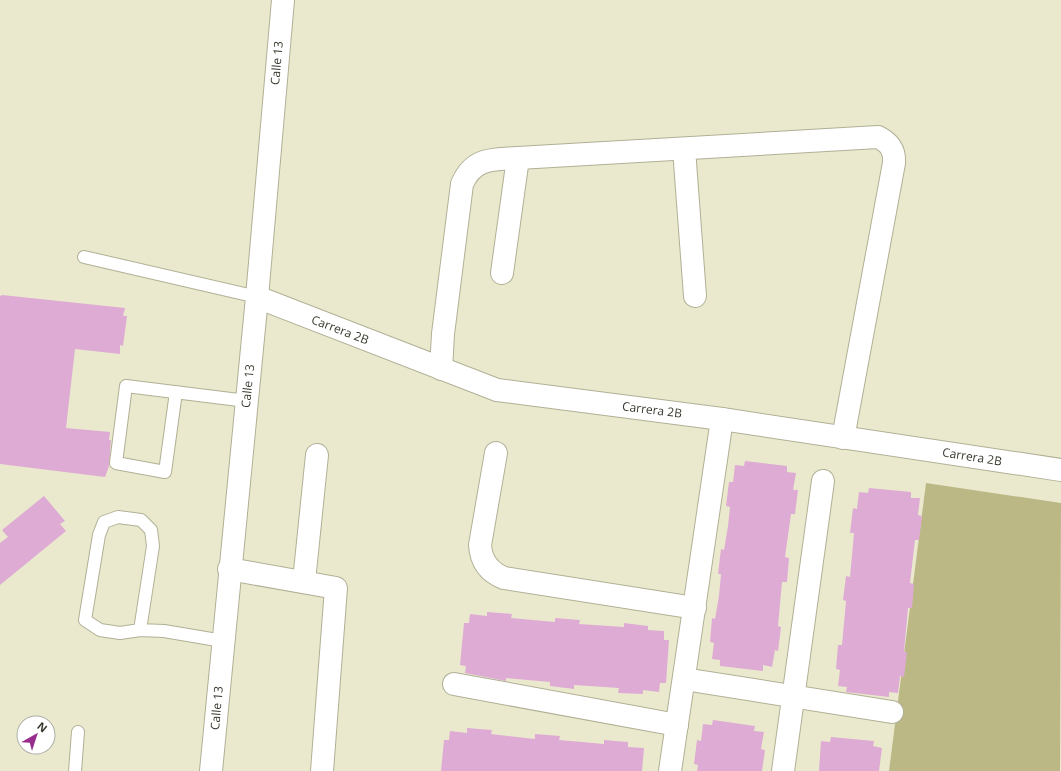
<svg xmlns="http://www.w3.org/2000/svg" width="1061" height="771" viewBox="0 0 1061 771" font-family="'Open Sans',sans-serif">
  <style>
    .green { fill: #bbb886 }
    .building { fill: #deabd5 }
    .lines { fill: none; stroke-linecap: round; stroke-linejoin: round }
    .service-casing { stroke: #b1b096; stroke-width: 14 }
    .minor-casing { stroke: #b1b096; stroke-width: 24 }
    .service { stroke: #fff; stroke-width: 12 }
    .minor { stroke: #fff; stroke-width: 22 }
    .labels { text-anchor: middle; stroke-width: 3; stroke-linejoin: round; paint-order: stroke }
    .street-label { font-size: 12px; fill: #38372d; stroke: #fff }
  </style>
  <rect width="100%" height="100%" fill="#eae9ce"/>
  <!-- green -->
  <polygon class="green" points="926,483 1061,503 1060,771 889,771"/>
  <!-- building -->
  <g class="building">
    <polygon points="2,295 125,308 123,316 127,316 123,346 120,345 120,354 75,349 66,428 110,432 109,440 111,440 109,466 105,477 0,464 0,296"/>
    <polygon points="745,461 787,466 787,472 796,473 793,490 798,490 795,514 791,514 785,557 789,558 787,582 782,582 778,626 781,627 778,651 775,650 772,667 763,665 763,671 720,666 720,660 712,659 714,643 710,642 712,618 715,619 719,596 721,574 718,574 721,549 724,550 728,526 730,507 726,506 729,482 733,482 735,465 744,466"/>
    <polygon points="869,488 911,492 911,498 920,498 918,515 922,516 919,540 915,540 910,583 914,584 912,608 908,608 904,652 907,652 904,677 900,676 898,693 889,692 889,697 846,692 847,687 838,686 840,670 836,669 838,645 842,645 846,601 843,600 846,576 850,577 854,533 850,533 853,508 857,509 859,492 868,493"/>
    <polygon points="44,496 65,521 60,524 66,531 0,585 0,543 8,537 2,530"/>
    <polygon points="487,612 512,614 511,618 555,622 555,618 580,620 579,624 624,627 624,623 648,626 648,630 664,631 664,640 669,640 666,683 660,683 659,692 643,690 643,694 618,693 619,688 574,685 574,689 550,686 550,682 506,678 506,681 465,673 466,666 460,665 464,623 469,623 470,614 487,616"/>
    <polygon points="713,720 755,726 754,731 764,732 761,749 765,750 762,771 697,771 698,765 694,764 697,740 701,741 703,724 712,725"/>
    <polygon points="467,728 492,730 491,734 535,739 535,734 560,736 559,740 582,742 604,744 604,740 628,742 628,747 644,748 642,771 441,771 444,740 449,740 450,731 467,733"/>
    <polygon points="831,737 874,741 873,746 882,748 879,771 819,771 821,741 830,742"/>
  </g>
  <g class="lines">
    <defs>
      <g id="service">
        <polyline points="84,257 257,297"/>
        <path d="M 176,392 L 165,472 L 116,463 L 126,386 C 166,391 206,396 247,401"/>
        <polyline points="140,630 153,546 151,530 141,520 118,517 104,522 99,535 85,620 100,630 120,633 140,630 164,631 223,641"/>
        <polyline points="75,771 78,732"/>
      </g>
      <g id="minor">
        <polyline points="684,149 695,296"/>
        <polyline points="502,273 518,158"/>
        <polyline points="257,297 497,390 722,419 1061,470"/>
        <path d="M 441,369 L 443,334 L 462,184 C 474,157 492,160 518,158 L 878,137 C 890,143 895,150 894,163 L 843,438"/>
        <path d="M 496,453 L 480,545 C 481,561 489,572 504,578 L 695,608"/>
        <polyline points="229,569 336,588 322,771"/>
        <polyline points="304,581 317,455"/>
        <polyline points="684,679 892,712"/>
        <polyline points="454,684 677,725"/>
        <polyline points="211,771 257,297 283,0"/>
        <polyline points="670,771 722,419"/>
        <polyline points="783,771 823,481"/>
      </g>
    </defs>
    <!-- service casing -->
    <use href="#service" class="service-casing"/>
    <!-- minor casing -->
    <use href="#minor" class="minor-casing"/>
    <!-- service -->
    <use href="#service" class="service"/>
    <!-- minor -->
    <use href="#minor" class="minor"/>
  </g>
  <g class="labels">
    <!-- street labels -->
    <g class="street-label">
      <text transform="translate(277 63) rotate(-85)" y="4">Calle 13</text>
      <text transform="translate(340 330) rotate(21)" y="4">Carrera 2B</text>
      <text transform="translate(248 386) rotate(-84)" y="4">Calle 13</text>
      <text transform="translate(652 410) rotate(7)" y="4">Carrera 2B</text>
      <text transform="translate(972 457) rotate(9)" y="4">Carrera 2B</text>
      <text transform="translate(217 708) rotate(-85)" y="4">Calle 13</text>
    </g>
  </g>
  <!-- north arrow -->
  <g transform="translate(36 735) rotate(39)"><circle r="19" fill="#ffffff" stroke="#afafab"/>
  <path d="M0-3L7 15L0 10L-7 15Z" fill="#992d8e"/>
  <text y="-6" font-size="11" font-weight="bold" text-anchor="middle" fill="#38372d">N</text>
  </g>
</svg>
